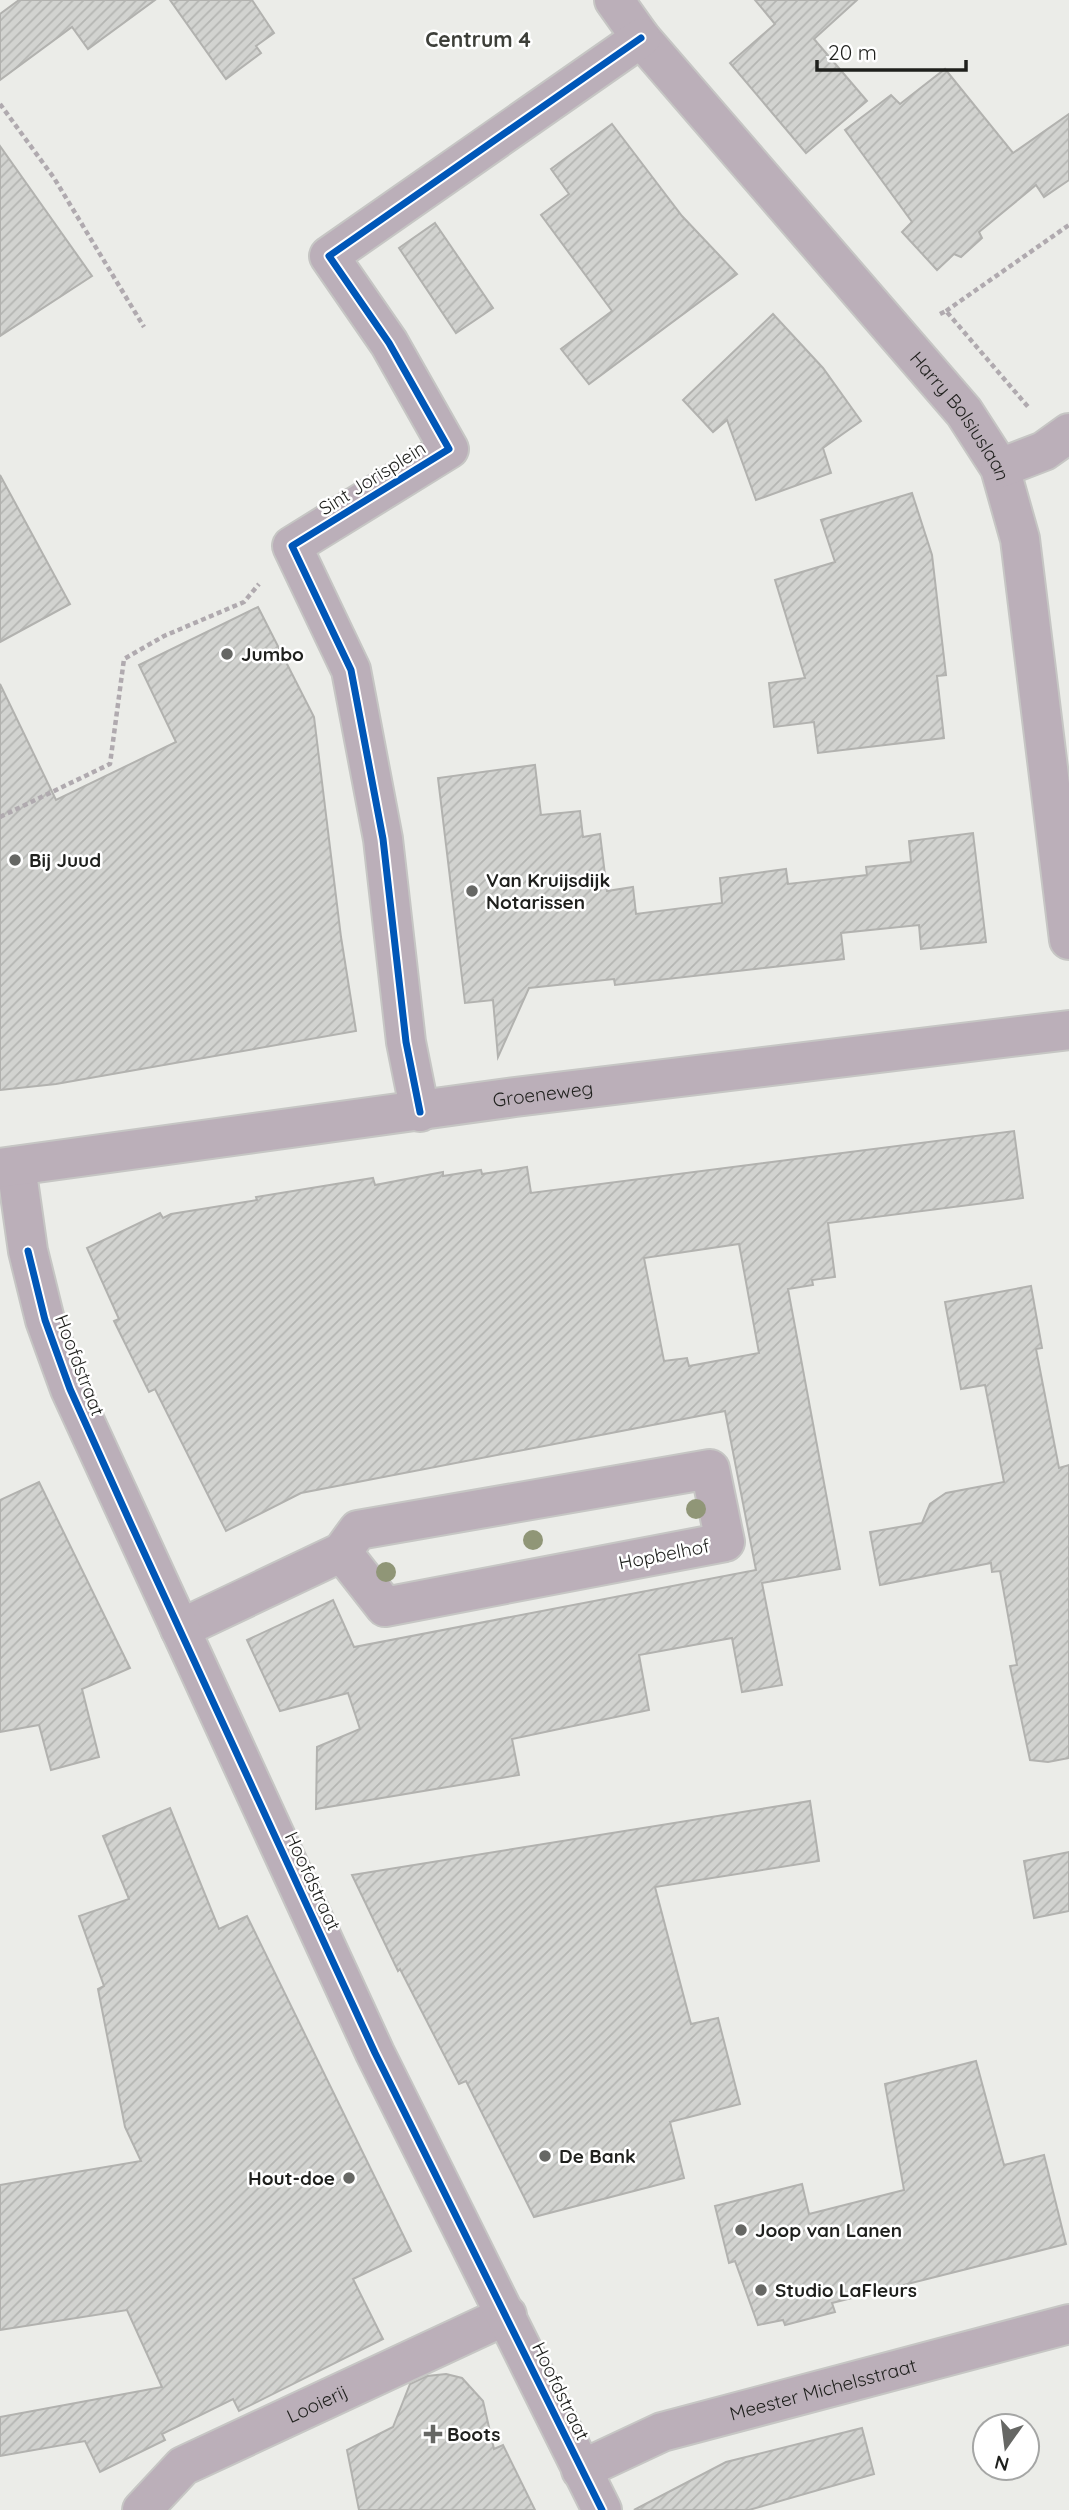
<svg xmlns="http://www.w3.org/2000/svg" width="1069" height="2510" viewBox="0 0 1069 2510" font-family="Quicksand,sans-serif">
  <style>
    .building { fill: url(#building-hatch); stroke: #b2b2af; stroke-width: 2; fill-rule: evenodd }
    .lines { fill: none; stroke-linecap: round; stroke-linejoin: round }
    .minor-casing { stroke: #c6c6c4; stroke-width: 42 }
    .tertiary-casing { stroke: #c6c6c4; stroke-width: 42 }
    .path { stroke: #b0aaaf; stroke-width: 4.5; stroke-dasharray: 5 3.5; stroke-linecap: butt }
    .minor { stroke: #bbafb9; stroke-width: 38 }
    .tertiary { stroke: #bbafb9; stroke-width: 38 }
    .cycleway-casing { stroke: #fff; stroke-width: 11 }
    .cycleway { stroke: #0057b8; stroke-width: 7 }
    .tree { fill: #909677 }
    .poi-dot { fill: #666764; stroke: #fff; stroke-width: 2.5 }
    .labels { text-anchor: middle; stroke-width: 5; stroke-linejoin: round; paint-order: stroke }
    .street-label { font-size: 19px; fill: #1f201d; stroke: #fff }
    .poi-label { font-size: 19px; font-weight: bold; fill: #1f201d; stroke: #fff; text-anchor: start }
    .neighbourhood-label { font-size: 21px; font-weight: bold; fill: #3d3f39; stroke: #fff }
  </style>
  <defs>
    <pattern id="building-hatch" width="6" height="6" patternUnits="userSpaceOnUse" patternTransform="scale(1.75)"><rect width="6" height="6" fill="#d2d3d0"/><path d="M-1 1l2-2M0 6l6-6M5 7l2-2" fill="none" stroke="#b4b5b2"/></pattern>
  </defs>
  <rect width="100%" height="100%" fill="#ebece8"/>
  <!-- building -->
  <g class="building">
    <polygon points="19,0 155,0 88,49 72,27 0,80 0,14"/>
    <polygon points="170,0 252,0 274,33 256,46 261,53 226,79"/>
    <polygon points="755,0 857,0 814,39 867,101 806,153 730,63 775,24"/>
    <polygon points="945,69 1013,153 1069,114 1069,180 1044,197 1036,185 979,232 982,238 961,257 954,254 937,270 902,232 912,222 845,130 891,95 900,104"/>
    <polygon points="612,124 682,216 737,274 589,384 561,349 612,311 541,215 569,194 551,169"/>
    <polygon points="0,146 92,276 0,336"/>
    <polygon points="435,223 493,308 456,333 399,248"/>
    <polygon points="773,314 823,368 861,421 823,448 831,473 756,500 727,420 713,432 683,400"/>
    <polygon points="0,475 70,604 0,642"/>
    <polygon points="912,493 932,555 946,675 937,676 944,738 818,753 814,722 774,727 769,683 805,678 775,580 835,562 821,520"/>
    <polygon points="258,607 314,717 341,937 356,1031 56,1084 0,1090 0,684 56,800 176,742 139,665"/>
    <polygon points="535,765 541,815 580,811 583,837 600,834 607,891 633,887 636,914 722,903 720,878 786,869 788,884 867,875 866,867 911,862 909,841 973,833 986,942 921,949 919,925 841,933 844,959 615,985 614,979 529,988 498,1057 493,1000 465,1003 438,778"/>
    <path d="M 1014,1131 L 1023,1198 L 828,1223 L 835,1277 L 812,1280 L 813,1285 L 788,1289 L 840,1569 L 762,1583 L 782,1685 L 742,1692 L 732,1638 L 639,1655 L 649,1710 L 512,1739 L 519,1775 L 316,1809 L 317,1747 L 360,1729 L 348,1693 L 280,1711 L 247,1640 L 333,1600 L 354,1647 L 756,1570 L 725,1411 L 301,1493 L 226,1531 L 155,1389 L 149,1392 L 114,1321 L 119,1319 L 87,1248 L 160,1213 L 163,1218 L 171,1214 L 257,1200 L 256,1197 L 373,1178 L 375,1185 L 443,1172 L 443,1176 L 481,1170 L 482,1174 L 527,1167 L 531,1193 ZM 739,1244 L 759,1353 L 689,1366 L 687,1358 L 664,1361 L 644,1258 Z"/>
    <polygon points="1031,1286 1042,1348 1036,1349 1059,1468 1069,1465 1069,1758 1048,1762 1030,1760 1010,1666 1017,1665 1000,1571 992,1572 991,1563 880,1585 870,1532 922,1523 930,1504 946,1493 1004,1482 985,1385 961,1389 945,1302"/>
    <polygon points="39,1482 130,1668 82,1689 99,1757 51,1770 39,1725 0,1732 0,1500"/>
    <polygon points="810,1801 819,1861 655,1887 691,2024 718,2018 740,2104 670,2122 684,2178 534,2217 466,2081 459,2084 400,1969 398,1971 352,1875"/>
    <polygon points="170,1808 219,1929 247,1916 411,2251 353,2279 383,2339 239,2411 233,2399 162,2434 165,2440 100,2472 85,2441 0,2456 0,2417 162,2387 127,2310 0,2330 0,2185 141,2161 125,2127 98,1989 104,1986 79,1916 129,1899 103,1836"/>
    <polygon points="1069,1852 1069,1911 1034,1918 1024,1861"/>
    <polygon points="976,2061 1004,2165 1044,2155 1066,2244 832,2303 835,2312 785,2325 783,2320 758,2325 735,2261 729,2263 715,2206 802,2184 809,2214 904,2190 885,2084"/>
    <polygon points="446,2374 462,2378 483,2401 494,2449 503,2445 535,2510 359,2510 347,2450 393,2427 410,2384 427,2376"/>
    <polygon points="862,2428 874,2474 749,2510 634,2510 726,2462"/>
  </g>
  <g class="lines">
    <defs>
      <g id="minor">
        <path id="s1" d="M 614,0 L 641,38 L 964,412 L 1000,468 L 1020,539 L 1069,940"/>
        <polyline points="1000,468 1044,451 1069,433"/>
        <polyline points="420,1112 406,1042 383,839 351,670 292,546 449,449 389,343 329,256 641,38"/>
        <polyline points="180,1629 342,1552 358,1530 710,1469 725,1542 385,1607 342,1552"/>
        <path id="s2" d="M 581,2470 L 662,2432 L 1069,2324"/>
        <path id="s3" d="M 142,2510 L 183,2466 L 507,2315"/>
      </g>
      <g id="tertiary">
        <polyline points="16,1166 28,1251 45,1320 70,1389 375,2053 602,2510"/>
        <path id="s4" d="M 0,1168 L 515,1097 L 1069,1030"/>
      </g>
    </defs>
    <!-- minor casing -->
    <use href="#minor" class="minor-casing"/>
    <!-- tertiary casing -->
    <use href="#tertiary" class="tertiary-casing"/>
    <!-- path -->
    <g class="path">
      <polyline points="0,104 54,178 144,327"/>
      <polyline points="946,311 1069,225"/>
      <polyline points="940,314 946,311 1029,408"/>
      <polyline points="0,817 110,764 124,659 164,636 244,602 259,584"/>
    </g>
    <!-- minor -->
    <use href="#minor" class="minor"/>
    <!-- tertiary -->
    <use href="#tertiary" class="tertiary"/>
    <defs>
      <g id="cycleway">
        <polyline points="420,1112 406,1042 383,839 351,670 292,546 449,449 389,343 329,256 641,38"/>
        <polyline points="28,1251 45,1320 70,1389 130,1522 375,2053 602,2510"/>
      </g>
    </defs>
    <!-- cycleway casing -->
    <use href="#cycleway" class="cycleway-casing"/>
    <!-- cycleway -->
    <use href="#cycleway" class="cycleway"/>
  </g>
  <!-- trees -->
  <g class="tree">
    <circle cx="696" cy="1509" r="10"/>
    <circle cx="533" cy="1540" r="10"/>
    <circle cx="386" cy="1572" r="10"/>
  </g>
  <!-- markers -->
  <g class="poi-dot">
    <circle cx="227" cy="654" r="7"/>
    <circle cx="15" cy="860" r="7"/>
    <circle cx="472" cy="891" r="7"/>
    <circle cx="545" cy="2156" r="7"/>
    <circle cx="349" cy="2178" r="7"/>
    <circle cx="741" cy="2230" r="7"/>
    <circle cx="761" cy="2290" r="7"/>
    <path d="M429.5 2423.5h7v7h7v7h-7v7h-7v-7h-7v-7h7z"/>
  </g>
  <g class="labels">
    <!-- street labels -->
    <g class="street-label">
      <text dy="7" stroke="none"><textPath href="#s1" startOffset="542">Harry Bolsiuslaan</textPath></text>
      <text transform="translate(372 478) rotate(-32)" y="7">Sint Jorisplein</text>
      <text dy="7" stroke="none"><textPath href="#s4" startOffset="548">Groeneweg</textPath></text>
      <text transform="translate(80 1365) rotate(69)" y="7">Hoofdstraat</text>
      <text transform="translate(664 1554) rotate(-11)" y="7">Hopbelhof</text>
      <text transform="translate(313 1881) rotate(65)" y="7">Hoofdstraat</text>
      <text dy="7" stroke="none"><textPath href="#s2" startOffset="256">Meester Michelsstraat</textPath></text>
      <text transform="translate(561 2391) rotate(64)" y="7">Hoofdstraat</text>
      <text dy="7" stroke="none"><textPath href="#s3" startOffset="208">Looierij</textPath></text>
    </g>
    <!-- poi labels -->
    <g class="poi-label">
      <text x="241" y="661">Jumbo</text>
      <text x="29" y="867">Bij Juud</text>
      <text x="486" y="887">Van Kruijsdijk<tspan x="486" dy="22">Notarissen</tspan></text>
      <text x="559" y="2163">De Bank</text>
      <text x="335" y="2185" text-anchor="end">Hout-doe</text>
      <text x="755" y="2237">Joop van Lanen</text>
      <text x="775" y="2297">Studio LaFleurs</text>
      <text x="447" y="2441">Boots</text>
    </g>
    <!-- neighbourhood labels -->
    <g class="neighbourhood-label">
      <text x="478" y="47">Centrum 4</text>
    </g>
  </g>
  <!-- north arrow -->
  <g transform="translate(1006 2447) rotate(194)"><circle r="33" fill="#ffffff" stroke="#a5a6a5" stroke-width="2"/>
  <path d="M0-5L12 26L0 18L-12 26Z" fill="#666764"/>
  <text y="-10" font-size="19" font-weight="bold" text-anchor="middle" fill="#1f201d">N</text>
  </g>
  <!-- scale -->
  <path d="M817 60v10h149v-10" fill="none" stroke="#1f201d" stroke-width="3.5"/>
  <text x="828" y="60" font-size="21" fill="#1f201d" stroke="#ffffff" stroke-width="5" paint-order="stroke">20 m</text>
</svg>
